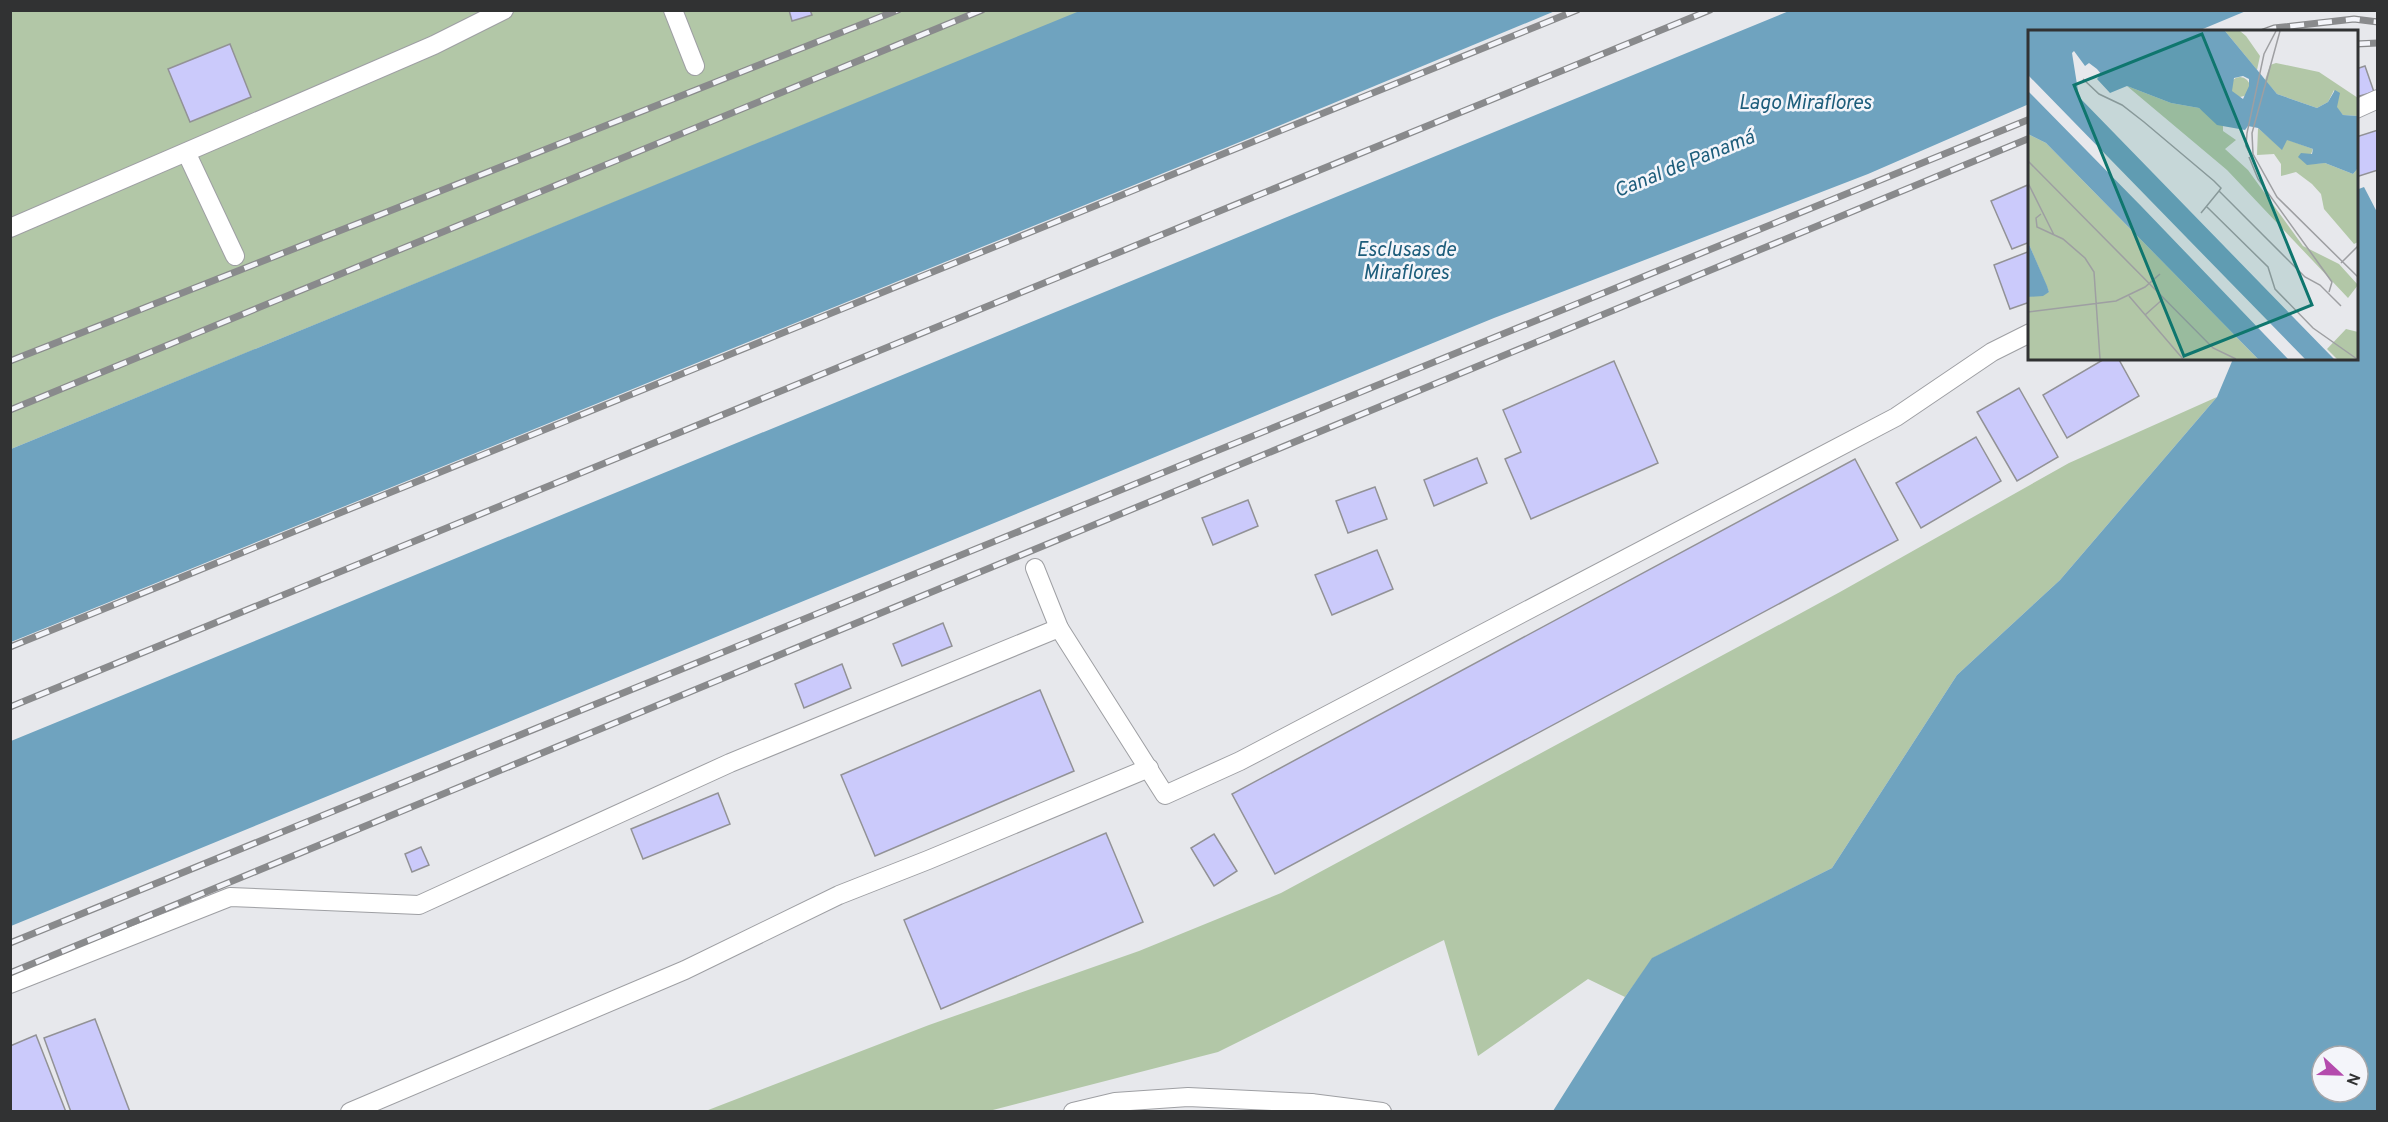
<svg xmlns="http://www.w3.org/2000/svg" width="2388" height="1122" viewBox="0 0 2388 1122" font-family="Overpass,sans-serif">
  <style>
    .green { fill: #b2c7a7 }
    .water { fill: #6fa3bf; fill-rule: evenodd }
    .building { fill: #cbcafb; stroke: #929296; stroke-width: 1.5 }
    .lines { fill: none; stroke-linecap: round; stroke-linejoin: round }
    .lane-casing { stroke: #9e9fa3; stroke-width: 20 }
    .lane { stroke: #fff; stroke-width: 18 }
    .rail-casing { stroke: #898a8c; stroke-width: 7 }
    .rail { stroke: #f4f5fa; stroke-width: 4.5; stroke-dasharray: 14; stroke-linecap: butt }
    .labels { text-anchor: middle; stroke-width: 5; stroke-linejoin: round; paint-order: stroke }
    .water-label { font-size: 20px; font-style: italic; fill: #1d5d7b; stroke: #f4f5fa }
    .inset-road { fill: none; stroke: #9e9fa2; stroke-width: 1.5 }
    .view { fill: #0f766e; fill-opacity: 0.15; stroke: #0f766e; stroke-width: 3 }
    .inset-edge { fill: none; stroke: #313233; stroke-width: 3 }
  </style>
  <rect width="100%" height="100%" fill="#e7e8ec"/>
  <!-- green -->
  <g class="green">
    <polygon points="11,11 1082,11 11,449"/>
    <polygon points="2217,397 2060,580 1957,675 1832,868 1653,958 1625,997 1588,979 1478,1056 1444,940 1218,1052 989,1111 703,1112 929,1025 1139,951 1281,893 1840,592 2069,463"/>
  </g>
  <!-- water -->
  <g class="water">
    <polygon points="1082,10 1555,11 1257,135 11,642 11,449"/>
    <polygon points="1789,11 2246,11 2198,31 2030,32 2029,104 1868,174 1494,318 11,926 11,741"/>
    <path d="M 2364,187 L 2378,214 L 2377,1111 L 1553,1111 L 1625,997 L 1652,958 L 1832,868 L 1957,675 L 2060,580 L 2217,397 L 2233,359 L 2356,358 L 2356,190 ZM 2322,1056 L 2358,1056 L 2358,1092 L 2322,1092 Z"/>
  </g>
  <!-- building -->
  <g class="building">
    <polygon points="789,10 810,10 812,15 792,21"/>
    <polygon points="230,44 251,97 190,122 168,69"/>
    <polygon points="2365,66 2374,92 2356,97 2356,69"/>
    <polygon points="2378,130 2378,170 2356,177 2356,137"/>
    <polygon points="2030,184 2030,242 2012,249 1991,201"/>
    <polygon points="2030,251 2030,302 2010,309 1994,265"/>
    <polygon points="2106,358 2118,358 2139,396 2067,438 2043,395"/>
    <polygon points="1614,361 1658,463 1531,519 1505,459 1521,452 1503,410"/>
    <polygon points="2019,388 2058,457 2017,481 1977,412"/>
    <polygon points="1976,437 2001,481 1921,528 1896,483"/>
    <polygon points="1477,458 1487,483 1434,506 1424,480"/>
    <polygon points="1855,459 1898,540 1275,874 1232,794"/>
    <polygon points="1375,487 1387,519 1348,533 1336,501"/>
    <polygon points="1248,500 1258,526 1213,545 1202,518"/>
    <polygon points="1377,550 1393,589 1332,615 1315,575"/>
    <polygon points="943,623 952,646 902,666 893,644"/>
    <polygon points="842,664 851,688 804,708 795,684"/>
    <polygon points="1040,690 1074,771 875,856 841,775"/>
    <polygon points="718,793 730,824 643,859 631,829"/>
    <polygon points="1106,833 1143,922 941,1009 904,920"/>
    <polygon points="1214,834 1237,871 1214,886 1191,848"/>
    <polygon points="421,847 429,865 412,872 405,854"/>
    <polygon points="95,1019 130,1112 71,1112 44,1038"/>
    <polygon points="36,1035 66,1112 10,1112 10,1046"/>
  </g>
  <g class="lines">
    <defs>
      <g id="lane">
        <polyline points="673,10 695,66"/>
        <polyline points="2356,109 2378,99"/>
        <polyline points="187,154 235,256"/>
        <polyline points="10,228 434,45 504,10"/>
        <polyline points="1035,568 1059,628 1165,795 1240,761 1896,417 1992,352 2030,333"/>
        <polyline points="10,984 230,897 419,905 730,763 1059,628"/>
        <polyline points="1302,1110 1311,1103 1382,1112"/>
        <polyline points="350,1112 685,970 839,895 928,860 1149,768"/>
        <polyline points="1073,1112 1115,1102 1188,1097 1311,1103"/>
      </g>
    </defs>
    <!-- lane casing -->
    <use href="#lane" class="lane-casing"/>
    <!-- lane -->
    <use href="#lane" class="lane"/>
    <defs>
      <g id="rail">
        <polyline points="2263,32 2274,28 2354,19 2378,22"/>
        <polyline points="2356,44 2378,43"/>
        <polyline points="10,361 898,10"/>
        <polyline points="10,410 982,10"/>
        <polyline points="10,647 1577,10"/>
        <polyline points="10,707 1710,10"/>
        <polyline points="10,943 2030,119"/>
        <polyline points="10,973 2030,138"/>
      </g>
    </defs>
    <!-- rail casing -->
    <use href="#rail" class="rail-casing"/>
    <!-- rail -->
    <use href="#rail" class="rail"/>
  </g>
  <g class="labels">
    <!-- water labels -->
    <g class="water-label">
      <text x="1805" y="109">Lago Miraflores</text>
      <text transform="translate(1684 163) rotate(-22)" y="7">Canal de Panamá</text>
      <text x="1406" y="256">Esclusas de<tspan x="1406" dy="23">Miraflores</tspan></text>
    </g>
  </g>
  <!-- overview -->
  <g transform="translate(2028 30)">
    <rect width="330" height="330" fill="#e7e8ec"/>
    <path d="M 197,1 L 212,1 L 218,6 L 232,26 L 229,40 ZM 248,33 L 291,42 L 330,68 L 330,86 L 315,85 L 308,77 L 306,60 L 300,72 L 289,78 L 249,64 L 237,50 L 242,35 ZM202 57a10 10 0 1 1 20 0a10 10 0 1 1-20 0ZM 99,56 L 143,73 L 171,78 L 195,96 L 195,101 L 208,110 L 197,119 L 220,140 L 275,216 L 311,234 L 330,255 L 320,268 L 199,140 ZM 230,98 L 254,119 L 258,109 L 285,119 L 279,134 L 297,133 L 325,144 L 330,138 L 330,212 L 326,214 L 296,179 L 293,164 L 284,154 L 268,142 L 253,146 L 253,134 L 246,124 L 229,125 ZM 0,104 L 18,113 L 230,329 L 0,329 L 0,267 L 21,262 L 0,212 ZM 318,299 L 330,302 L 330,329 L 309,329 L 299,319 Z" fill="#b2c7a7"/>
    <path d="M 0,1 L 197,1 L 249,64 L 289,78 L 300,72 L 307,60 L 312,63 L 309,77 L 315,85 L 330,86 L 330,138 L 325,144 L 297,133 L 279,135 L 270,127 L 273,123 L 284,124 L 285,119 L 259,110 L 254,120 L 230,98 L 220,96 L 217,100 L 189,95 L 171,78 L 143,73 L 99,56 L 82,63 L 69,49 L 73,44 L 69,39 L 61,33 L 57,36 L 46,21 L 44,23 L 51,67 L 306,329 L 277,329 L 0,45 ZM 215,46 L 221,49 L 221,56 L 215,69 L 204,61 L 206,48 ZM 0,61 L 114,177 L 260,329 L 230,329 L 18,113 L 0,104 ZM 0,212 L 19,256 L 21,262 L 15,266 L 0,267 Z" fill="#6fa3bf" fill-rule="evenodd"/>
    <path class="inset-road" d="M 252,1 L 224,103 L 225,124 L 249,167 L 330,247M 55,49 L 71,64 L 94,75 L 116,92 L 186,151 L 193,158 L 191,161 L 277,247 L 292,255 L 313,276M 221,127 L 230,149 L 304,252 L 301,262M 224,128 L 218,116 L 219,103 L 236,24 L 248,1M 0,131 L 185,318 L 208,329M 0,153 L 26,205M 179,177 L 240,237 L 247,259 L 285,298 L 329,329M 173,183 L 191,161M 13,184 L 8,188 L 9,197 L 35,209 L 57,228 L 66,242 L 72,329M 313,233 L 330,216M 101,266 L 155,329M 0,282 L 88,271 L 117,257 L 132,244M 117,285 L 135,269"/>
    <path class="view" d="M 174,4 L 284,275 L 156,326 L 46,55 Z"/>
    <rect width="330" height="330" class="inset-edge"/>
  </g>
  <!-- border -->
  <rect width="2388" height="1122" fill="none" stroke="#313233" stroke-width="24"/>
  <!-- north arrow -->
  <g transform="translate(2340 1074) rotate(112)"><circle r="28" fill="#f4f5fa" stroke="#a6a7aa" stroke-width="1.5"/>
  <path d="M0-4.5L10 22L0 15L-10 22Z" fill="#b44bad"/>
  <text y="-9" font-size="16" font-weight="bold" text-anchor="middle" fill="#313233">N</text>
  </g>
</svg>
